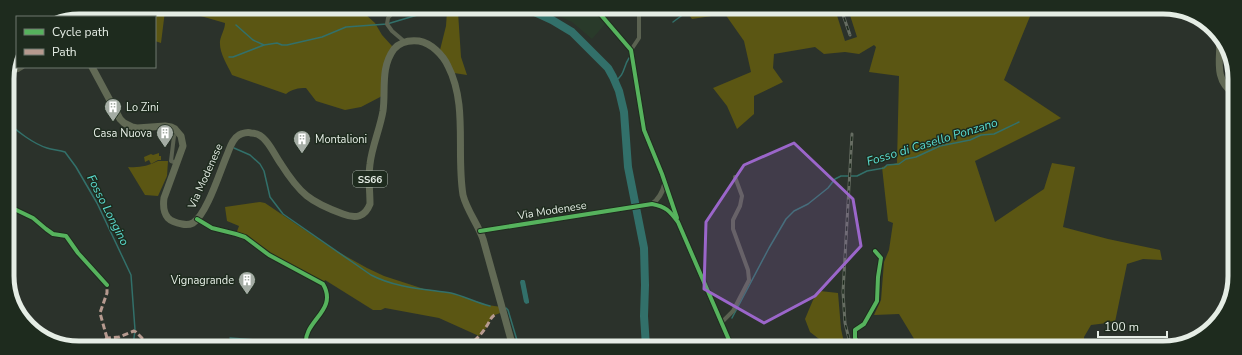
<svg xmlns="http://www.w3.org/2000/svg" width="1242" height="355" viewBox="0 0 1242 355" font-family="'Nunito Sans',sans-serif">
  <style>
    .built { fill: #293a2a }
    .green { fill: #5b5613 }
    .water { fill: #32706a }
    .lines { fill: none; stroke-linecap: round; stroke-linejoin: round }
    .stream { stroke: #32706a; stroke-width: 1.5 }
    .river { stroke: #32706a; stroke-width: 8 }
    .minor { stroke: #5b6251; stroke-width: 4 }
    .tertiary { stroke: #5b6251; stroke-width: 5 }
    .primary { stroke: #626a55; stroke-width: 7 }
    .rail-casing { stroke: #666d62; stroke-width: 3 }
    .rail { stroke: #1e2b1e; stroke-width: 1.5; stroke-dasharray: 4.5; stroke-linecap: butt }
    .quiet { stroke: #b69a8f; stroke-width: 3; stroke-dasharray: 6 3; stroke-linecap: butt }
    .cycleway-casing { stroke: #1e2b1e; stroke-width: 6 }
    .cycleway { stroke: #56b35d; stroke-width: 4 }
    .marked { fill: #9b66ca; fill-opacity: 0.2; stroke: #9b66ca; stroke-width: 3; stroke-linejoin: round }
    .labels { text-anchor: middle; stroke-width: 3; stroke-linejoin: round; paint-order: stroke }
    .shield { fill: #1e2b1e; stroke: #a9b3a9; stroke-width: 1 }
    .shield-label { font-size: 10px; font-weight: bold; fill: #e5ede5 }
    .poi-label { font-size: 11px; fill: #e5ede5; stroke: #1e2b1e; text-anchor: start }
    .street-label { font-size: 11px; fill: #e5ede5; stroke: #1e2b1e }
    .water-label { font-size: 12px; font-style: italic; fill: #5bded2; stroke: #1e2b1e }
    .rim { fill: none; stroke: #e5ede5; stroke-width: 5 }
  </style>
  <rect width="100%" height="100%" fill="#2b322b"/>
  <!-- built -->
  <polygon class="built" points="541,8 590,8 605,24 592,39 572,22"/>
  <!-- green -->
  <g class="green">
    <polygon points="136,7 168,7 165,11 161,43 155,41 155,17 134,17"/>
    <path d="M 189,7 L 360,8 L 365,14 L 375,23 L 382,35 L 392,46 L 384,95 L 361,107 L 345,110 L 316,101 L 306,88 C 298,88 292,89 286,94 L 232,75 C 227,64 219,53 220,41 C 221,35 225,29 225,23 L 190,13 Z"/>
    <polygon points="450,8 454,8 458,12 461,57 467,75 454,73 440,50 446,26 447,11"/>
    <polygon points="698,8 835,9 845,41 857,37 848,9 1033,9 1004,80 1061,118 975,161 995,222 1044,189 1052,163 1075,167 1063,227 1108,239 1160,250 1162,260 1143,259 1127,264 1115,322 1091,325 1084,337 1084,348 919,347 899,314 874,315 881,300 884,262 889,250 893,223 888,221 882,167 897,163 899,76 869,72 876,47 874,45 859,54 845,52 824,54 815,47 774,54 773,68 783,82 754,96 754,114 737,129 727,106 713,88 751,72 744,41 725,14 692,19 689,15"/>
    <polygon points="159,153 159,156 161,156 161,160 158,160 151,164 149,160 145,162 144,157 151,154 153,155"/>
    <path d="M 158,161 L 168,161 L 167,176 L 158,196 L 145,195 L 128,167 C 139,168 148,166 158,161 Z"/>
    <polygon points="260,202 265,203 333,249 367,268 384,276 424,289 452,293 487,305 502,307 503,312 492,316 487,327 479,336 439,318 385,308 381,310 373,310 325,280 323,284 265,252 236,234 239,226 227,221 225,207"/>
    <polygon points="820,291 838,293 841,329 845,347 825,347 823,342 810,332 805,319 813,300"/>
  </g>
  <!-- water -->
  <polygon class="water" points="521,280 524,280 525,281 529,301 529,303 526,304 524,302 520,282"/>
  <g class="lines">
    <!-- stream -->
    <g class="stream">
      <polyline points="673,22 692,8"/>
      <polyline points="236,25 253,40 264,45 277,43 282,45 287,45 322,37 346,27 387,24 414,16 432,11 438,8"/>
      <polyline points="229,57 233,57 264,45"/>
      <path d="M 615,81 C 625,75 623,67 629,58"/>
      <path d="M 7,121 C 16,131 34,144 47,148 C 53,150 59,150 65,152 L 76,167 L 97,203 L 131,275 L 135,330 L 133,346"/>
      <path d="M 234,148 L 250,155 L 260,164 L 264,171 L 270,197 L 283,214 L 371,275 C 396,288 424,289 451,293 C 464,296 477,303 490,306"/>
      <polyline points="506,308 508,310 519,347"/>
      <polyline points="732,318 769,248 786,219 794,211 808,204 828,188 835,179 841,176 857,176 867,171 884,168 887,165 899,164 906,159 916,157 940,146 970,140 981,135 994,134 1019,122"/>
      <polyline points="230,338 304,344 304,346"/>
      <polyline points="1136,348 1137,342"/>
    </g>
    <!-- river -->
    <polyline class="river" points="526,8 552,20 572,32 608,68 613,77 619,91 624,112 628,167 644,248 645,285 644,316 646,347"/>
    <!-- minor -->
    <g class="minor">
      <polyline points="397,8 388,18 387,24 392,31 405,42"/>
      <polyline points="68,17 80,12 81,7"/>
      <polyline points="631,50 639,38 639,8"/>
      <polyline points="9,72 18,70 23,67"/>
      <polyline points="174,136 171,161 177,163"/>
      <polyline points="8,206 33,218 46,229 53,234 66,236 78,253 107,285"/>
      <path d="M 197,219 L 212,228 L 236,234 L 245,237 L 269,255 L 323,284 C 339,311 302,321 306,346"/>
      <polyline points="721,323 733,311 749,280 748,270 733,229 733,220 740,206 742,196 735,177"/>
      <polyline points="860,347 855,338 855,330 864,324 877,301 878,277 881,258 875,251"/>
    </g>
    <!-- tertiary -->
    <g class="tertiary">
      <polyline points="595,8 631,50 644,130 662,174 677,219"/>
      <path d="M 652,204 C 659,199 663,191 665,183"/>
      <path d="M 480,231 L 652,204 C 666,207 669,210 678,222 L 732,347"/>
    </g>
    <!-- primary -->
    <g class="primary">
      <polyline points="74,8 76,17"/>
      <path d="M 1220,40 C 1220,60 1214,80 1234,94"/>
      <path d="M 92,67 L 120,119 L 124,123 L 132,127 L 137,128 L 165,126 L 171,127 L 175,129 L 181,136 L 183,146 L 164,198 C 163,205 163,212 168,218 C 172,222 176,223 182,224 C 186,225 189,225 193,223 C 207,214 220,171 227,155 C 230,148 232,139 239,135 C 242,133 248,132 251,133 C 258,133 262,136 266,141 C 272,148 276,157 281,164 C 300,194 310,202 343,214 C 356,219 365,217 370,204 C 370,191 368,177 370,164 C 372,146 380,129 383,111 C 386,90 380,68 394,49 C 400,42 410,40 419,41 C 431,43 443,55 448,66 C 468,105 456,152 463,195 C 467,211 478,224 483,239 L 513,347"/>
    </g>
    <defs>
      <g id="rail">
        <polyline points="841,9 850,35"/>
        <polyline points="851,347 845,323 843,292 852,134"/>
      </g>
    </defs>
    <!-- rail casing -->
    <use href="#rail" class="rail-casing"/>
    <!-- rail -->
    <use href="#rail" class="rail"/>
    <!-- quiet -->
    <g class="quiet">
      <polyline points="107,338 100,313 107,293 107,285"/>
      <path d="M 89,346 C 97,345 102,343 107,338 L 119,337 L 134,331 L 136,332 L 142,338 L 145,346"/>
      <path d="M 467,346 C 474,342 481,335 486,327 C 490,322 490,317 496,314"/>
    </g>
    <defs>
      <g id="cycleway">
        <polyline points="595,8 631,50 644,130 662,174 677,218"/>
        <polyline points="8,206 33,218 46,229 53,234 66,236 78,253 107,285"/>
        <path d="M 197,219 L 212,228 L 236,234 L 245,237 L 269,255 L 323,284 C 339,311 302,321 306,346"/>
        <path d="M 480,231 L 652,204 C 666,207 669,210 678,222 L 732,347"/>
        <polyline points="860,347 855,338 855,330 864,324 877,301 878,277 881,258 875,251"/>
      </g>
    </defs>
    <!-- cycleway casing -->
    <use href="#cycleway" class="cycleway-casing"/>
    <!-- cycleway -->
    <use href="#cycleway" class="cycleway"/>
  </g>
  <!-- marked area -->
  <path class="marked" d="M 794,143 L 853,199 L 861,246 L 815,296 L 764,323 L 704,289 L 706,222 L 744,165 Z"/>
  <!-- icons -->
  <defs>
    <symbol id="building-pin" viewBox="-11 -11 22 30"><path d="M0 17L-7.5 6A9.5 9.5 0 1 1 7.5 6Z" fill="#a4aca4" stroke="#1e2b1e"/><path d="M-4-6H4V6H1V3H-1V6H-4ZM-2.5-4.3h1.7v1.8h-1.7ZM.8-4.3h1.7v1.8H.8ZM-2.5-1h1.7V.8h-1.7ZM.8-1h1.7V.8H.8Z" fill="#fff"/></symbol>
  </defs>
  <g fill-rule="evenodd">
    <use href="#building-pin" x="103" y="97" width="20" height="27"/>
    <use href="#building-pin" x="155" y="123" width="20" height="27"/>
    <use href="#building-pin" x="292" y="129" width="20" height="27"/>
    <use href="#building-pin" x="237" y="270" width="20" height="27"/>
  </g>
  <g class="labels">
    <!-- shield labels -->
    <rect class="shield" x="353" y="171" width="34" height="16" rx="3"/>
    <g class="shield-label">
      <text x="370" y="183">SS66</text>
    </g>
    <!-- poi labels -->
    <g class="poi-label">
      <text x="126" y="111">Lo Zini</text>
      <text x="152" y="137" text-anchor="end">Casa Nuova</text>
      <text x="315" y="143">Montalioni</text>
      <text x="234" y="284" text-anchor="end">Vignagrande</text>
    </g>
    <!-- street labels -->
    <g class="street-label">
      <text transform="translate(205 176) rotate(-66)" y="4">Via Modenese</text>
      <text transform="translate(552 210) rotate(-9)" y="4">Via Modenese</text>
    </g>
    <!-- water labels -->
    <g class="water-label">
      <text transform="translate(932 142) rotate(-17)" y="4">Fosso di Casello Ponzano</text>
      <text transform="translate(108 210) rotate(63)" y="4">Fosso Longino</text>
    </g>
  </g>
  <!-- crop -->
  <path d="M0 0H1242V355H0ZM79 14H1163A65 65 0 0 1 1228 79V276A65 65 0 0 1 1163 341H79A65 65 0 0 1 14 276V79A65 65 0 0 1 79 14Z" fill="#1e2b1e" fill-rule="evenodd"/>
  <path class="rim" d="M79 14H1163A65 65 0 0 1 1228 79V276A65 65 0 0 1 1163 341H79A65 65 0 0 1 14 276V79A65 65 0 0 1 79 14Z"/>
  <!-- legend -->
  <rect x="16" y="16" width="140" height="52" fill="#1e2b1e" stroke="#6e796e"/>
  <rect x="24" y="29" width="20" height="6" fill="#56b35d" stroke="#6e796e"/>
  <text x="52" y="36" font-size="12" fill="#e5ede5">Cycle path</text>
  <rect x="24" y="49" width="20" height="6" fill="#b69a8f" stroke="#6e796e"/>
  <text x="52" y="56" font-size="12" fill="#e5ede5">Path</text>
  <!-- scale -->
  <path d="M1098 331v6h69v-6" fill="none" stroke="#e5ede5" stroke-width="2"/>
  <text x="1104" y="331" font-size="12" fill="#e5ede5" stroke="#1e2b1e" stroke-width="3" paint-order="stroke">100 m</text>
</svg>
